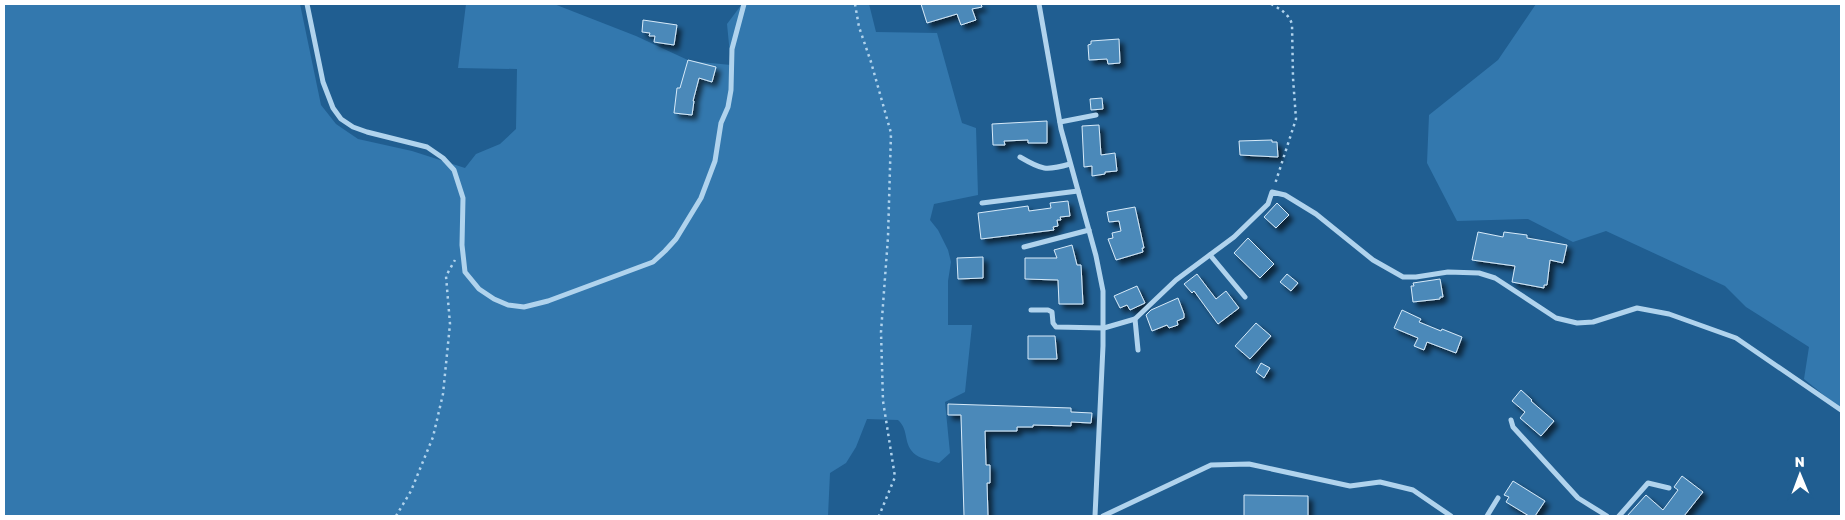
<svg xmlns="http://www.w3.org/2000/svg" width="1845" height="520" viewBox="0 0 1845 520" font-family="Rubik,sans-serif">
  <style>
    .green { fill: #3378ae }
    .building { fill: #4c89b9; stroke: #d6eaf9; filter: url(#shadow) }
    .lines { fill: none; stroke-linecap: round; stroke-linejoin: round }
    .path { stroke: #b0d3ed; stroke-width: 2.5; stroke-dasharray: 2.5 4; stroke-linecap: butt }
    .minor { stroke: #b0d3ed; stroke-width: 5 }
  </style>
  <defs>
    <filter id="shadow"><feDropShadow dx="4.5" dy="4.5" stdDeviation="2.5" flood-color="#0009"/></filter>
  </defs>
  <rect width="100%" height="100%" fill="#205e91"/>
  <!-- green -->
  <g class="green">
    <path d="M 4,4 L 300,4 L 321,105 L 336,124 L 358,139 L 412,151 L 465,168 L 476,154 L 500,144 L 516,129 L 517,69 L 458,68 L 466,4 L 554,4 L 636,36 L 690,61 L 731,65 L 727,24 L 742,4 L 869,4 L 876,32 L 937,33 L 962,123 L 976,128 L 978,195 L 934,204 L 930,220 L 938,230 L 948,250 L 951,262 L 948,281 L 948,325 L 972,325 L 965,392 L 945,402 L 950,453 L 939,463 C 932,461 922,459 916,455 C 902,444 910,431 898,420 L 867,419 L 856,447 L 846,463 L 830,473 L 828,516 L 4,516 Z"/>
    <polygon points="1536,4 1841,4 1841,409 1804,379 1809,347 1746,307 1725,286 1606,231 1573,242 1528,219 1457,221 1427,163 1429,115 1498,60"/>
  </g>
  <!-- building -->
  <g class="building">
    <polygon points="921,4 981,4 982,7 972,9 976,20 961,25 957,14 927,23"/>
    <polygon points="643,20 677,25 674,45 654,42 655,36 649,36 650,33 642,32"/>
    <polygon points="1119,39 1120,63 1108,64 1107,59 1089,60 1088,45 1091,44 1091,41"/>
    <polygon points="688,60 716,67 712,82 699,78 693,101 694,101 692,115 674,113 677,88 680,88"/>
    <polygon points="1102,98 1103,109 1091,110 1090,99"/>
    <polygon points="1047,121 1047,143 1028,143 1028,140 1004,141 1005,145 993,145 992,124"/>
    <polygon points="1099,125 1101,155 1115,153 1117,171 1105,172 1105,174 1092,176 1092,166 1084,167 1082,126"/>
    <polygon points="1272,140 1272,142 1277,142 1278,157 1240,155 1239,141"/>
    <polygon points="1068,201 1070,216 1060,217 1061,220 1057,220 1058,226 1053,227 1054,230 981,239 978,213 1028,206 1029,211 1051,208 1050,203"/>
    <polygon points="1277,203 1289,215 1276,228 1264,217"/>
    <polygon points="1135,207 1144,248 1142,248 1143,252 1116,260 1108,239 1113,238 1112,233 1121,231 1119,221 1109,222 1107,212"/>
    <polygon points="1478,232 1503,237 1504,232 1527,235 1527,238 1567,245 1563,263 1550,260 1547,285 1544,285 1544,288 1512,282 1515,266 1472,260"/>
    <polygon points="1248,238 1274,264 1260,278 1234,253"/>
    <polygon points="1072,245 1077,265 1081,265 1083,304 1059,304 1058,280 1025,279 1025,258 1057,258 1054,250"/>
    <polygon points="983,257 983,278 958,279 957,258"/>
    <polygon points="1197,274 1216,299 1226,291 1239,308 1218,324 1194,291 1192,293 1184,284"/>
    <polygon points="1287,274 1298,283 1291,291 1280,282"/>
    <polygon points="1440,279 1443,297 1440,297 1440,299 1413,302 1411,286 1414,286 1413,283"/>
    <polygon points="1137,286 1145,303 1130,310 1127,305 1120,308 1114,296"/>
    <polygon points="1178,298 1184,314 1184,318 1177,321 1178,325 1169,328 1167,325 1152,331 1146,315 1151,310"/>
    <polygon points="1402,310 1421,319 1419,322 1441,331 1442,329 1462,337 1456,353 1427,342 1424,350 1414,346 1418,338 1394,328"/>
    <polygon points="1256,323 1271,336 1250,359 1235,346"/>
    <polygon points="1028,336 1055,336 1057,359 1028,359"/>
    <polygon points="1261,363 1270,368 1264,378 1256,372"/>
    <polygon points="1521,390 1532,400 1531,401 1554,421 1541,436 1520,418 1525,412 1512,401"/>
    <polygon points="948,404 1071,408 1071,412 1092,413 1091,423 1071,422 1071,426 1033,425 1033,427 1017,427 1017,431 985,431 986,465 990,465 990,483 987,483 988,516 964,516 961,415 948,415"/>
    <polygon points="1682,476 1703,492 1684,516 1627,516 1646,495 1663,510 1678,490 1674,487"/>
    <polygon points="1513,481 1545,501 1535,516 1529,516 1506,502 1509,497 1504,495"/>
    <polygon points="1244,495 1308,496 1308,516 1244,516"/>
  </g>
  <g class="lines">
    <!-- path -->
    <g class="path">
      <polyline points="855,4 859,27 871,62 891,133 888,237 881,332 883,401 895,477 879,516"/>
      <path d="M 1271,4 C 1280,9 1288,13 1292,24 L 1293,78 L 1296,119 L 1275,184"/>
      <polyline points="396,516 411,491 433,437 443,394 450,324 446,276 455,260"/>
    </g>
    <!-- minor -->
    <g class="minor">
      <polyline points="307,4 323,82 333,108 341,119 353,127 367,132 427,147 443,158 454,170 463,198 462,245 465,272 479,289 494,299 508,305 524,307 548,301 653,262 665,251 676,239 701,198 715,161 721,123 728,107 731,90 732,49 744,4"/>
      <polyline points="1039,4 1061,129 1096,256 1103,291 1103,346 1095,516"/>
      <polyline points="1060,122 1096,115"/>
      <path d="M 1020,157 C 1042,170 1046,171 1070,164"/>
      <polyline points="982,203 1078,191"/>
      <polyline points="1024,247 1089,230"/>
      <polyline points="1210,255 1245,297"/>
      <polyline points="1031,310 1048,310 1052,312 1053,323 1056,327 1104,328 1135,319 1176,280 1234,237 1268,204 1272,192 1285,195 1316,214 1373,260 1403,277 1416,277 1448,272 1479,273 1495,278 1556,318 1577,323 1593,322 1637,308 1669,314 1736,338 1841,410"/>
      <polyline points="1135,319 1138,350"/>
      <polyline points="1511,420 1513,427 1578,498 1607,516"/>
      <polyline points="1103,516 1211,465 1249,464 1350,486 1380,482 1413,490 1451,516"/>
      <polyline points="1487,516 1498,498"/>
      <polyline points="1619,516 1648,483 1669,488"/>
    </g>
  </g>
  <!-- border -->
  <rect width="1845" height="520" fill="none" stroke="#ffffff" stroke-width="10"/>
  <!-- north arrow -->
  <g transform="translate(1800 475) rotate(359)" stroke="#205e91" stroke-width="4" paint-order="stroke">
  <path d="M0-4L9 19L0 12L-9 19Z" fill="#ffffff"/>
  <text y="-8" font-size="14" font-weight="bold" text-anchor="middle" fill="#ffffff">N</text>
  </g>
</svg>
